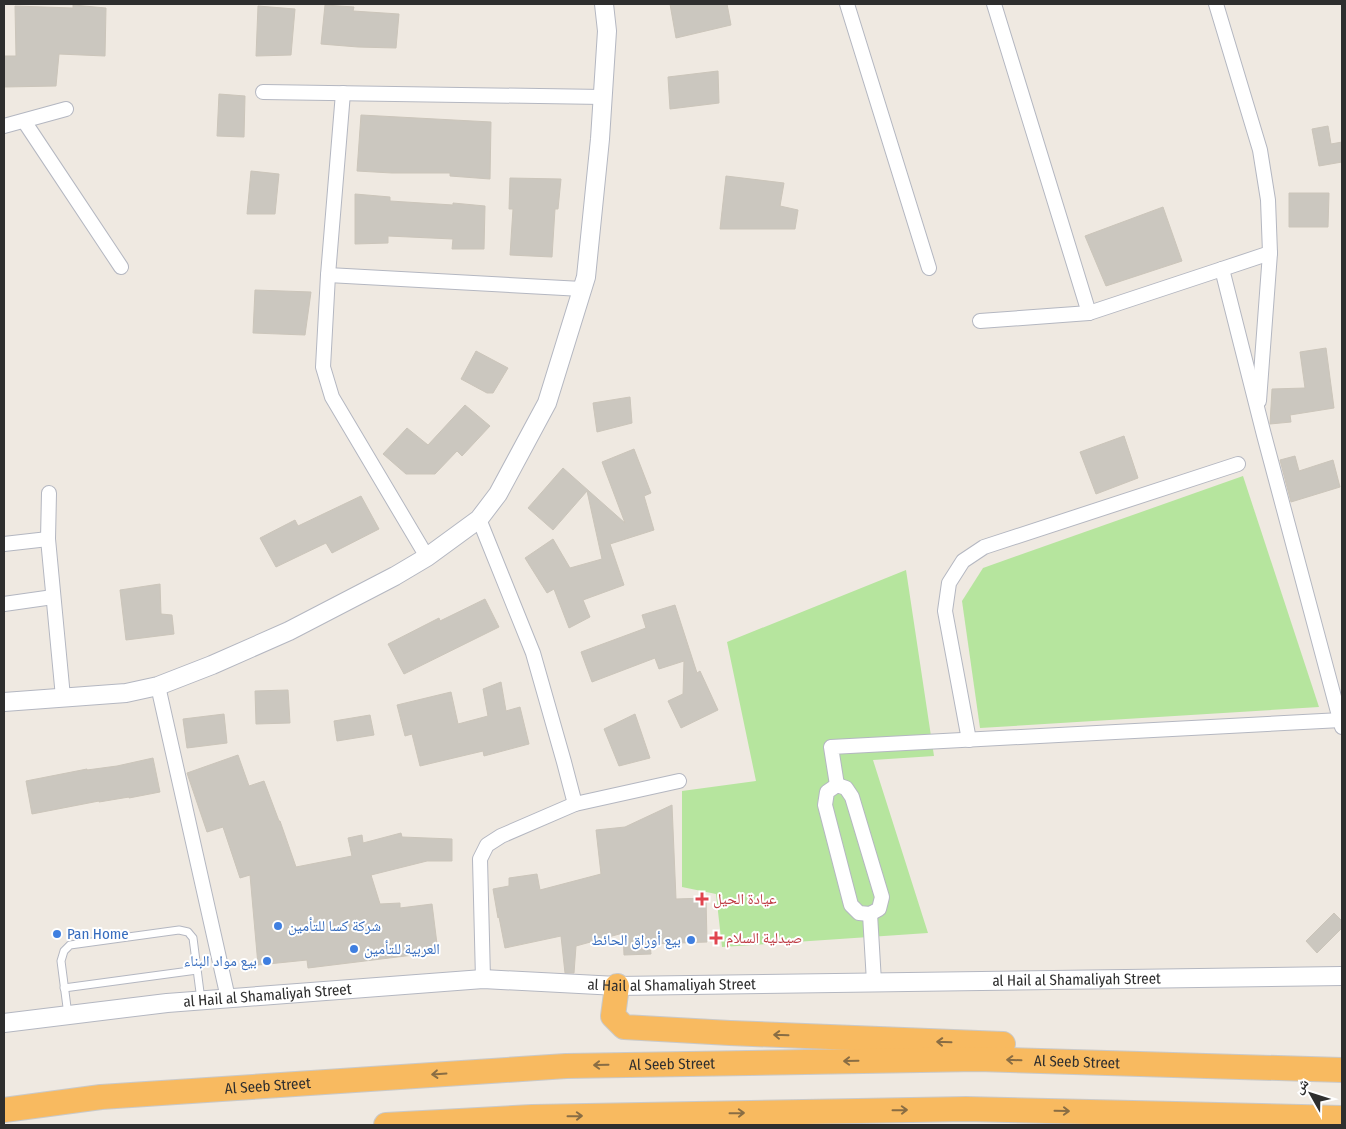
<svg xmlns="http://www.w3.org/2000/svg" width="1346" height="1129" viewBox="0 0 1346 1129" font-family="'Fira Sans Condensed','Noto Naskh Arabic',sans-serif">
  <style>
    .green { fill: #b6e59e }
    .building { fill: #cbc7bf; stroke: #cbc5ba }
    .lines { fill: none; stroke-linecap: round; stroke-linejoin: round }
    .service-casing { stroke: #b4b7c1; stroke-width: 9 }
    .minor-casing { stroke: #b4b7c1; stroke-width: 16 }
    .tertiary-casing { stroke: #b4b7c1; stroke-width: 20 }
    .trunk-casing { stroke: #c9c9c9; stroke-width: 26 }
    .service { stroke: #fff; stroke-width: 7 }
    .minor { stroke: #fff; stroke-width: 14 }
    .tertiary { stroke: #fff; stroke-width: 18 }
    .trunk { stroke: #f8ba60; stroke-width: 24 }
    .oneway { stroke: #896d44 }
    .health-dot { fill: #e0444e; stroke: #fff; stroke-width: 2 }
    .shop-dot { fill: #3f7fe0; stroke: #fff; stroke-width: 2 }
    .labels { text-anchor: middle; stroke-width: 4; stroke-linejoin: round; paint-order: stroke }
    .health-label { font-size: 15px; fill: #be3a42; stroke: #fff; text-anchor: start }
    .shop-label { font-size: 15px; fill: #366cbe; stroke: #fff; text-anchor: start }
    .street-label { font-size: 15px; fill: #2e2e2e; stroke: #fff }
  </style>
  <rect width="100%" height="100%" fill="#efe9e1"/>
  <!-- green -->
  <g class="green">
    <polygon points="1243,476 1319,707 980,728 962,601 983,568"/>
    <polygon points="906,570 934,756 873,760 928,933 722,947 716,894 682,887 682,791 756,781 727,642"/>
  </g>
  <!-- building -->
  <g class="building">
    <polygon points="670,4 727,4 731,25 676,38"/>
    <polygon points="73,5 106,8 105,56 59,54 56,86 4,87 4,56 16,56 15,6 73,8"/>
    <polygon points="325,5 354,7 353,11 399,14 396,48 358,47 321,44"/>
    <polygon points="258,6 295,9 291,55 256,56"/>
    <polygon points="718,71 719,103 670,109 668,77"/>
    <polygon points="219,94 245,96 244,137 217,136"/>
    <polygon points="361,115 491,122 490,179 450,176 450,173 392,173 357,171"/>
    <polygon points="1328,126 1331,144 1342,142 1342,162 1319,166 1312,129"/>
    <polygon points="251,171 279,174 275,214 247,214"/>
    <polygon points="726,176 784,183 780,206 798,210 795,229 720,229"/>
    <polygon points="510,178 561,179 558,209 555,209 552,257 510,255 513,209 509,209"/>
    <polygon points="1289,193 1329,193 1328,227 1289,227"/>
    <polygon points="355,194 390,197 390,201 453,205 453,203 485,206 484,249 452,249 453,239 388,236 388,243 355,244"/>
    <polygon points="1163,207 1182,261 1106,286 1085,236"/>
    <polygon points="255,290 311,292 305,335 253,333"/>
    <polygon points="1326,348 1334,408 1290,415 1291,422 1270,424 1272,389 1305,388 1300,352"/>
    <polygon points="476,351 508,368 493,393 487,393 461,379"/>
    <polygon points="630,397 632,423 597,432 593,403"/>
    <polygon points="465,405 490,426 462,456 457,451 435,474 406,474 383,454 407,428 428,445"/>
    <polygon points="1124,436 1138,478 1096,494 1080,452"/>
    <polygon points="634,449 651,493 644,496 654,530 610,544 624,585 583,600 590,617 569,628 554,589 547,593 525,558 553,539 570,568 602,559 587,491 553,530 528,508 563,468 625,523 602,462"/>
    <polygon points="1295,456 1299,471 1333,460 1340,487 1291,502 1280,460"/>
    <polygon points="361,496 379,529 332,553 326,543 276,567 260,538 295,520 298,526"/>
    <polygon points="160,584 161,614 172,615 174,634 126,640 120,590"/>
    <polygon points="485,599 499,627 404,674 388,644 439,618 440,621"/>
    <polygon points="675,605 697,673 700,671 718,710 681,728 668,701 683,694 684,661 659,669 655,658 592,682 581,652 646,628 642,615"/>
    <polygon points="501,682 506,711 520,707 529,744 484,756 483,751 420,766 412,734 405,736 397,705 451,692 458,724 488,716 483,689"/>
    <polygon points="288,690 290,723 256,724 255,691"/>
    <polygon points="224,714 227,743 187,748 183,719"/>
    <polygon points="635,714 650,758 619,766 604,729"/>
    <polygon points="370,715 374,735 337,741 334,721"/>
    <polygon points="238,755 249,786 264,781 279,821 280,821 296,867 352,856 348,838 362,835 363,843 401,833 402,837 452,839 452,861 427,861 371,875 380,904 400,903 400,908 432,904 438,952 308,968 307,960 258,965 250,875 240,878 223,827 207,832 187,773"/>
    <polygon points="153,758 160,792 129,798 129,797 99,802 99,801 32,814 26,781 87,769 87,770 117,766"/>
    <polygon points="672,805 676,899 706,898 707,942 650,944 651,954 624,955 623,933 576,946 574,973 565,973 561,936 505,948 499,917 498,918 493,889 509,886 509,878 537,874 540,890 601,874 596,830 625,827"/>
    <polygon points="1334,913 1342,921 1342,928 1317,953 1306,941"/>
  </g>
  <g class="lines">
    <defs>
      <g id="service">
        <polyline points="64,988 197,970"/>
        <polyline points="68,1015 61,961 64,951 70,945 179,930 188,932 193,938 201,1000"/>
      </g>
      <g id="minor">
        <polyline points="847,4 929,268"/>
        <polyline points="994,4 1089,313"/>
        <polyline points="1216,4 1260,150 1268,200 1270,253 1259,401"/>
        <polyline points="263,92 603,97"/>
        <polyline points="343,93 328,275 323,367 332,397 427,557"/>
        <polyline points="24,121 121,267"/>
        <polyline points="4,126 66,109"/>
        <polyline points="1222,269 1270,253"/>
        <polyline points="328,275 582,289"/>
        <polyline points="980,321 1089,313 1222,269 1264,435 1342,727"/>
        <polyline points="49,493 48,539 63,697"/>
        <polyline points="479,519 533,653 564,762 575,804"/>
        <polyline points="4,544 48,539"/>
        <polyline points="4,604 53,597"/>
        <polyline points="158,686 228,998"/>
        <polyline points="969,740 945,611 949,583 963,561 984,547 1238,464"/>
        <polyline points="837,785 831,747 1341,720"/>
        <polygon points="837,785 846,788 852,797 882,897 879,909 870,914 859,913 851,905 825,805 827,792"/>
        <polyline points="870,914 874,982"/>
        <polyline points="483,979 480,859 487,845 501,836 575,804 679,781"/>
      </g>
      <g id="tertiary">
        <polyline points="4,702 126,693 158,686 212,665 289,631 395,576 427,557 479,519 498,494 547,403 586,277 600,139 607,31 604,4"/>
        <path id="s1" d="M 4,1023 L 167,1003 L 483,979 L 617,986 L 1342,976"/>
      </g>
      <g id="trunk">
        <polyline points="617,986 613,1016 624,1027 730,1033 1003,1044"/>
        <path id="s2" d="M 4,1110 L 101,1097 L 566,1066 L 978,1059 L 1342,1070"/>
        <polyline points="386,1125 532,1117 966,1109 1342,1118"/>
      </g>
    </defs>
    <!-- service casing -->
    <use href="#service" class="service-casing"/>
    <!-- minor casing -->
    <use href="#minor" class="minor-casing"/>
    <!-- tertiary casing -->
    <use href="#tertiary" class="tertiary-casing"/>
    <!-- trunk casing -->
    <use href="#trunk" class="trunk-casing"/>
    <!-- service -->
    <use href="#service" class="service"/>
    <!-- minor -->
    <use href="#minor" class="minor"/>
    <!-- tertiary -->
    <use href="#tertiary" class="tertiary"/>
    <!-- trunk -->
    <use href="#trunk" class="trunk"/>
  </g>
  <!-- one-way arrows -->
  <defs><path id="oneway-shaft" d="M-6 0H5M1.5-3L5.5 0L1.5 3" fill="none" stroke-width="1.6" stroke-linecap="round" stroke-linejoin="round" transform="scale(1.25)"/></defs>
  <g class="oneway">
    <use href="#oneway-shaft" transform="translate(781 1035) rotate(-178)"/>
    <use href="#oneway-shaft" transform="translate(944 1042) rotate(-178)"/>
    <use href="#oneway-shaft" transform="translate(1014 1060) rotate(-178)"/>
    <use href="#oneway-shaft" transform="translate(851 1061) rotate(179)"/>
    <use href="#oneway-shaft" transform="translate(601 1065) rotate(179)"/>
    <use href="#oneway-shaft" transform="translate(439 1074) rotate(176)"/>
    <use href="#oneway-shaft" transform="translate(900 1110) rotate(-1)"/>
    <use href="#oneway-shaft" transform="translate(1062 1111) rotate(1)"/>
    <use href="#oneway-shaft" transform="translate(737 1113) rotate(-1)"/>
    <use href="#oneway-shaft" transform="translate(575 1116) rotate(-1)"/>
  </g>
  <!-- markers -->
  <g class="health-dot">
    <path d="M699.5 891.5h5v5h5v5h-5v5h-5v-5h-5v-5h5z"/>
    <path d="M713.5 930.5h5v5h5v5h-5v5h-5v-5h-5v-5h5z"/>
  </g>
  <g class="shop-dot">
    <circle cx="278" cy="926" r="5"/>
    <circle cx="57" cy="934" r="5"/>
    <circle cx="691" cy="940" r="5"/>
    <circle cx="354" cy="949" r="5"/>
    <circle cx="267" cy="961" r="5"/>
  </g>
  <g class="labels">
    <!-- health labels -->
    <g class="health-label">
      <text x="713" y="904">عيادة الحيل</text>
      <text x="726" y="943">صيدلية السلام</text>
    </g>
    <!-- shop labels -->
    <g class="shop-label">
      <text x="288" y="931">شركة كسا للتأمين</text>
      <text x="67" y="939">Pan Home</text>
      <text x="681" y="945" text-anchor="end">بيع أوراق الحائط</text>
      <text x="364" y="954">العربية للتأمين</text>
      <text x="257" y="966" text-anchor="end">بيع مواد البناء</text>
    </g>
    <!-- street labels -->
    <g class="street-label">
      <text dy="5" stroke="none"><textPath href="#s1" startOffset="1075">al Hail al Shamaliyah Street</textPath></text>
      <text dy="5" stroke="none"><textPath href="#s1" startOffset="670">al Hail al Shamaliyah Street</textPath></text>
      <text dy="5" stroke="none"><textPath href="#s1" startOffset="265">al Hail al Shamaliyah Street</textPath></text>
      <text dy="5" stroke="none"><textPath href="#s2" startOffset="1075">Al Seeb Street</textPath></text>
      <text dy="5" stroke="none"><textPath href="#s2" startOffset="670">Al Seeb Street</textPath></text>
      <text dy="5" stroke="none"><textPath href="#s2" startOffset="265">Al Seeb Street</textPath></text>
    </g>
  </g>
  <!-- border -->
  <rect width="1346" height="1129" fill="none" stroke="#2e2e2e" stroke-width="10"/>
  <!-- north arrow -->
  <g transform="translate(1311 1094) rotate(309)" stroke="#ffffff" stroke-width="4" paint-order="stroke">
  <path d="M0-4L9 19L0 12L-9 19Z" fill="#2e2e2e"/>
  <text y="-8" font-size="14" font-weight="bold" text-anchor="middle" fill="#2e2e2e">ش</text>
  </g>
</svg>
